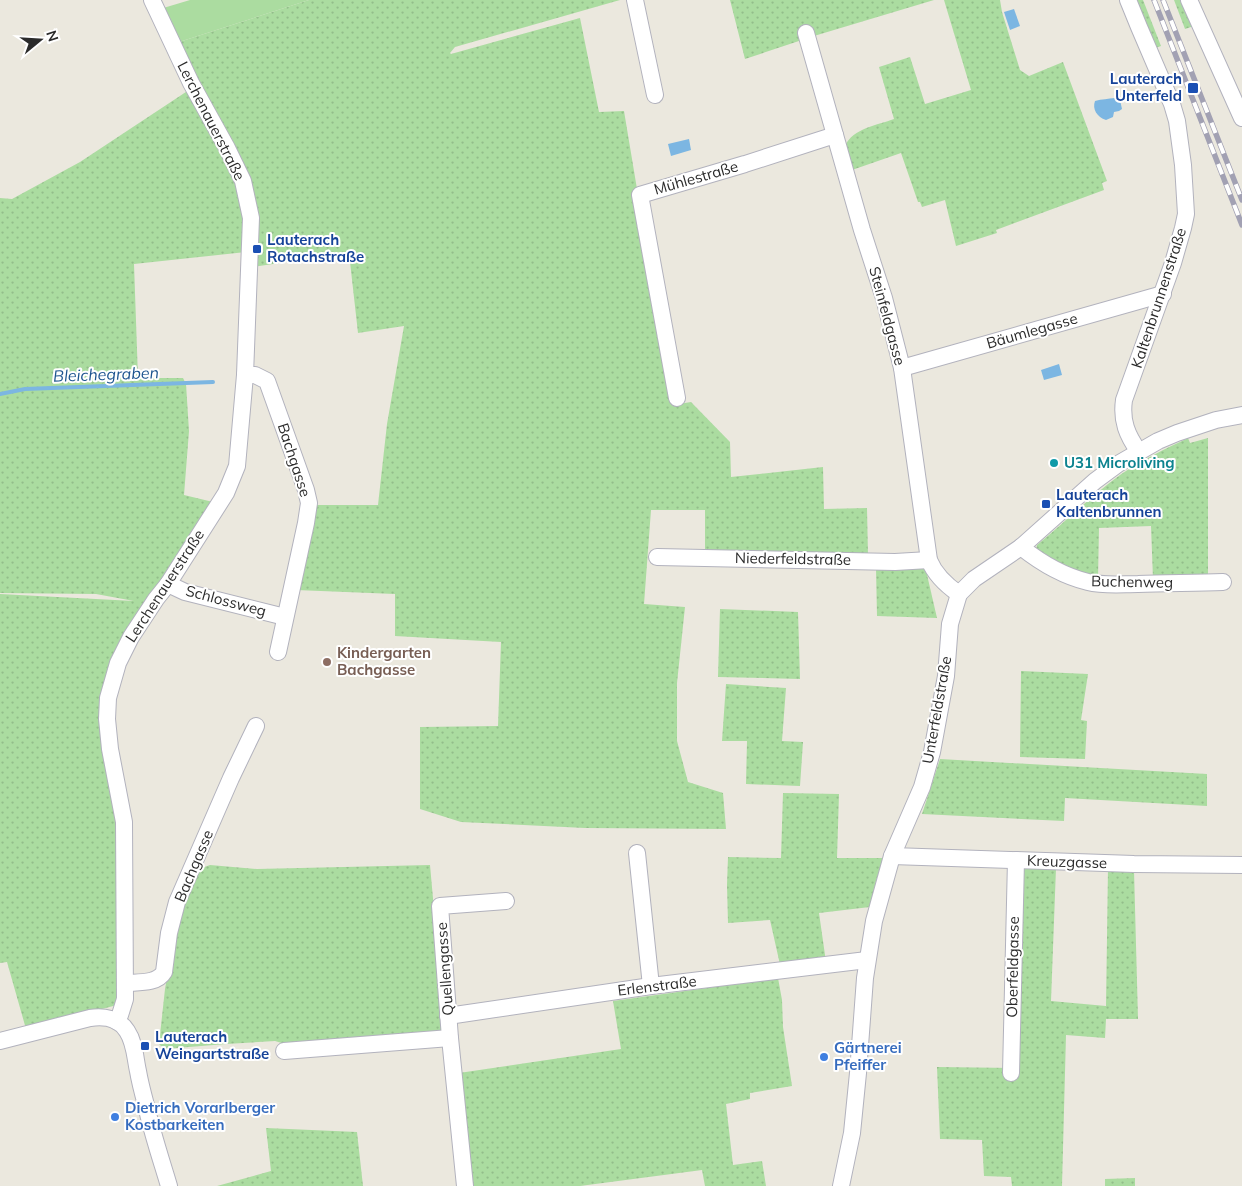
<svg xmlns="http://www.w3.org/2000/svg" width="1242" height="1186" viewBox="0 0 1242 1186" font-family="Mulish,sans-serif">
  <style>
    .grass { fill: url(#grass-dots) }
    .garden { fill: #abdca0 }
    .water { fill: #7cb6e2 }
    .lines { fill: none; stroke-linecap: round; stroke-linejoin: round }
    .stream { stroke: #7cb6e2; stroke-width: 4 }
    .minor-casing { stroke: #b2b2bd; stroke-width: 18 }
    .minor { stroke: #fff; stroke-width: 16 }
    .rail-casing { stroke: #a2a1b3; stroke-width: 5.5 }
    .rail { stroke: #fff; stroke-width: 4; stroke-dasharray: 11; stroke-linecap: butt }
    .transit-dot { fill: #1a4fb4; stroke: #fff; stroke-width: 2 }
    .culture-dot { fill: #0f9aa8; stroke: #fff; stroke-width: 2 }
    .education-dot { fill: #8d6e63; stroke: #fff; stroke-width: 2 }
    .shop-dot { fill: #3f7fe0; stroke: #fff; stroke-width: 2 }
    .labels { text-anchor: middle; stroke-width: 4; stroke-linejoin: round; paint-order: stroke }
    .transit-label { font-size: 15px; font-weight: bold; fill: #164399; stroke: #fff; text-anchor: start }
    .street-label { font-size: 15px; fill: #2b2b2b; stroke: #fff }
    .culture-label { font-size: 15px; font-weight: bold; fill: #0d838f; stroke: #fff; text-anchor: start }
    .education-label { font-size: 15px; font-weight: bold; fill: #785e54; stroke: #fff; text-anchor: start }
    .shop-label { font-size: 15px; font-weight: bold; fill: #366cbe; stroke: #fff; text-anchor: start }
    .water-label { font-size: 16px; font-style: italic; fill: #1b538e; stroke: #fff }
  </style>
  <defs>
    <pattern id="grass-dots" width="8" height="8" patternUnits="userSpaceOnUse" patternTransform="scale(1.25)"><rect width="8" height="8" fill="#abdca0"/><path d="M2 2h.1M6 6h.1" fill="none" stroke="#93bd8a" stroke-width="1.8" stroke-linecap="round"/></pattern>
  </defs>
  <rect width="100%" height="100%" fill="#ebe8de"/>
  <!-- grass -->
  <g class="grass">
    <polygon points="309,0 620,0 455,47 450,53 451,54 580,18 599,112 624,111 673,405 691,402 730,442 731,477 823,467 824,509 867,508 868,556 705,554 705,510 651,510 644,604 685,607 677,683 677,741 688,782 723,793 726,829 585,828 461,822 420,809 420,727 498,726 501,642 395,636 395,594 296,590 312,505 378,505 387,424 404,326 358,333 349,253 252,267 246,252 134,264 138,378 183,378 186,384 189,431 184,495 213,502 111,672 120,819 117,1005 26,1029 7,962 0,963 0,594 134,601 96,594 0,593 0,198 12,199 80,162 195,86 176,43"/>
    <polygon points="730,0 934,0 814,36 745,59"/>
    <path d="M 944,0 L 1000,0 L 1002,12 L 1020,70 L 1029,76 L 1063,62 L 1107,181 L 1102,183 L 1104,190 L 996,230 L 997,233 L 956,246 L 945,200 L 922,207 L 920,202 L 918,202 L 901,153 L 852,170 L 845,146 C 853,128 878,125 894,119 L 879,67 L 910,57 L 925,104 L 971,90 Z"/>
    <polygon points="1133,0 1143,0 1161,46 1153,49"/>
    <polygon points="1174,0 1185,0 1197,25 1185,29"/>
    <path d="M 1188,438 L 1190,443 L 1208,438 L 1208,578 L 1153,579 L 1151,526 L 1099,528 L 1098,579 L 1078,576 L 1036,550 L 1037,545 C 1065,522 1091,496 1120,475 C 1142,460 1165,449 1188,438 Z"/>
    <polygon points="925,566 937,618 877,616 876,568"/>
    <polygon points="720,609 798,612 800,679 718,677"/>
    <polygon points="1021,671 1088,674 1081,720 1087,721 1085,759 1020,757"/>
    <polygon points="726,684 786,688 782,741 803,742 800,786 746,784 747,741 722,741"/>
    <polygon points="940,759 1207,774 1207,806 1065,798 1064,821 922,814"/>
    <polygon points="783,793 839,794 837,858 884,858 876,881 870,907 819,913 826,962 781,969 770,920 728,923 727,885 728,857 781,858"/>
    <polygon points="210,865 257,869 430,865 444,1021 443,1033 295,1047 275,1041 226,1044 164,1049 159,1044 165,989 176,927 196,870"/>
    <polygon points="1020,865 1056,868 1051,1001 1106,1006 1108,868 1134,870 1138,1019 1106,1019 1105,1038 1066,1035 1062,1186 1012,1186 1011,1177 984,1176 982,1140 940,1139 937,1067 1014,1068"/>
    <polygon points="778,978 782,1000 783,1027 792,1086 750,1093 750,1099 726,1104 733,1165 762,1161 766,1186 705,1186 702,1170 580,1186 473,1186 459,1073 621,1049 613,1001"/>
    <polygon points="266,1128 357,1132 363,1186 217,1186 271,1171"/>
    <polygon points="1135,1178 1135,1186 1105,1186 1105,1179"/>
  </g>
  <!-- garden -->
  <polygon class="garden" points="190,0 309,0 176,43 160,9"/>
  <!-- water -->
  <g class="water">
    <polygon points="1014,9 1020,26 1010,30 1004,12"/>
    <path d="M 1115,98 L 1120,100 L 1122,109 L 1119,111 L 1114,112 L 1113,117 L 1106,120 C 1097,117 1092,109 1095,101 C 1102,99 1108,99 1115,98 Z"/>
    <polygon points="689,139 691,150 671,156 668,144"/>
    <polygon points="1059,364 1062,375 1044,380 1041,370"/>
  </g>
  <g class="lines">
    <!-- stream -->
    <polyline class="stream" points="0,394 25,389 213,382"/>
    <defs>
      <g id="minor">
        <polyline points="635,0 655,95"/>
        <path d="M 1128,0 L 1139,27 L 1172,104 L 1177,121 L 1183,165 L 1186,214 L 1183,228 L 1173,263 L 1124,400 C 1121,421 1127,435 1139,452"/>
        <polyline points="1189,0 1242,118"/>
        <path d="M 806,33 L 862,230 L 884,298 L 902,368 L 929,560 C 935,575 946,585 959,594"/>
        <polyline points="902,368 1163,294"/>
        <polyline points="245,375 255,375 267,381 306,490 309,503 306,523 278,652"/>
        <polyline points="677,398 640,195 745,164 835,135"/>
        <path d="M 1021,547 C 1041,563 1063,576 1088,582 C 1104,586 1122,584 1138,584 C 1166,583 1195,583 1223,582"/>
        <polyline points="657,557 895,562 929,560"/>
        <polyline points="168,584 185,592 285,617"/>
        <polyline points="637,853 651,986"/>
        <polyline points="892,856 1134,864 1242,865"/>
        <path d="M 126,983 C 139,982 157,984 164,972 L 169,933 L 177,902 L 231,778 L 256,726"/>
        <polyline points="448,1016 651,986 867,960"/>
        <polyline points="116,1021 120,1015 125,999 124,822 110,749 107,719 108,698 118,663 131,637 156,599 168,584 226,493 237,466 245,375 251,218 243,181 227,148 191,83 152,0"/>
        <path d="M 0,1041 L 90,1018 C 103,1016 119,1018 127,1031 C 135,1043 135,1058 138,1071 C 140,1083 143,1094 146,1105 C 152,1133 161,1159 169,1186"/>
        <polyline points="284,1051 450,1038"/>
        <polyline points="1011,1073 1016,860"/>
        <polyline points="465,1186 450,1038 440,906 506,901"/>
        <polyline points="841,1186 852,1133 858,1073 865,978 874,921 892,856 922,787 932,752 946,676 950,624 959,594 974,579 1021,547 1095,481 1118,464 1158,441 1177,433 1216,420 1242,415"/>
      </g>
    </defs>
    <!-- minor casing -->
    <use href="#minor" class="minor-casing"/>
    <!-- minor -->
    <use href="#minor" class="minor"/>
    <defs>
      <g id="rail">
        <polyline points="1154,0 1242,225"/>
        <polyline points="1163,0 1242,200"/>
      </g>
    </defs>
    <!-- rail casing -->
    <use href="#rail" class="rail-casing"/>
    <!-- rail -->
    <use href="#rail" class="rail"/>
  </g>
  <!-- markers -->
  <g class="transit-dot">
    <rect x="1187" y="82" width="12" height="12" rx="2.5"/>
    <rect x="252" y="244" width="10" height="10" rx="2.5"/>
    <rect x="1041" y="499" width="10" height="10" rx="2.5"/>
    <rect x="140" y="1041" width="10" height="10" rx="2.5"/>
  </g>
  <circle class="culture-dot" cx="1054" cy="463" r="5"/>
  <circle class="education-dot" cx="327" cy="662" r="5"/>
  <g class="shop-dot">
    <circle cx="824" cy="1057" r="5"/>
    <circle cx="115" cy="1117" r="5"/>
  </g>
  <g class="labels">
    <!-- transit labels -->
    <g class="transit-label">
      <text x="1182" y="84" text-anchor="end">Lauterach<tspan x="1182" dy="17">Unterfeld</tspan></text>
      <text x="267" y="245">Lauterach<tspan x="267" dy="17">Rotachstraße</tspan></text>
      <text x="1056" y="500">Lauterach<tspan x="1056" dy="17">Kaltenbrunnen</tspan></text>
      <text x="155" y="1042">Lauterach<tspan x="155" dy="17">Weingartstraße</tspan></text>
    </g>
    <!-- street labels -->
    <g class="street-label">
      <text transform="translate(211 121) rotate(63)" y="5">Lerchenauerstraße</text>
      <text transform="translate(696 178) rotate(-16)" y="5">Mühlestraße</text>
      <text transform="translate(1159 298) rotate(-72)" y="5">Kaltenbrunnenstraße</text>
      <text transform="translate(887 316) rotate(75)" y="5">Steinfeldgasse</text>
      <text transform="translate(1032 331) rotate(-16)" y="5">Bäumlegasse</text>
      <text transform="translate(294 460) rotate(72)" y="5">Bachgasse</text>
      <text transform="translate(793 559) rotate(1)" y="5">Niederfeldstraße</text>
      <text transform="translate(1132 582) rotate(1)" y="5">Buchenweg</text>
      <text transform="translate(165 586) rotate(-57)" y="5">Lerchenauerstraße</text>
      <text transform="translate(226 601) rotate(15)" y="5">Schlossweg</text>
      <text transform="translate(937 710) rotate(-80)" y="5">Unterfeldstraße</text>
      <text transform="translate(1067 862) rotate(2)" y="5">Kreuzgasse</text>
      <text transform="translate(194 866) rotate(-67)" y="5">Bachgasse</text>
      <text transform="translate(1013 967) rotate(-89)" y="5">Oberfeldgasse</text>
      <text transform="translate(445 969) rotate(-94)" y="5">Quellengasse</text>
      <text transform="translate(657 986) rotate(-7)" y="5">Erlenstraße</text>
    </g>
    <!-- culture labels -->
    <g class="culture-label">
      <text x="1064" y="468">U31 Microliving</text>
    </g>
    <!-- education labels -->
    <g class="education-label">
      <text x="337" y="658">Kindergarten<tspan x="337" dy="17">Bachgasse</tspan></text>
    </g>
    <!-- shop labels -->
    <g class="shop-label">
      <text x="834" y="1053">Gärtnerei<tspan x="834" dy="17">Pfeiffer</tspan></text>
      <text x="125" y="1113">Dietrich Vorarlberger<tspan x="125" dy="17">Kostbarkeiten</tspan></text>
    </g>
    <!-- water labels -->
    <g class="water-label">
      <text transform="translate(106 374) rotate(-2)" y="6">Bleichegraben</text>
    </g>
  </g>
  <!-- north arrow -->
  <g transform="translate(40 40) rotate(72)" stroke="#ffffff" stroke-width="4" paint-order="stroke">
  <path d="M0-4L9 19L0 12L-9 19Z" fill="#2b2b2b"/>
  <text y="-8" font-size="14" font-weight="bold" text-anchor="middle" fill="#2b2b2b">N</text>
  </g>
</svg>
